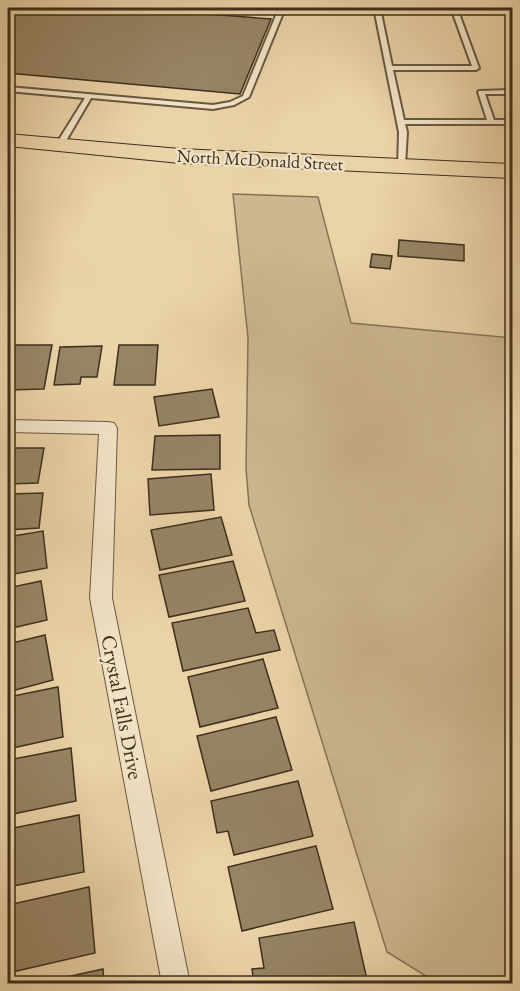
<svg xmlns="http://www.w3.org/2000/svg" width="520" height="991" viewBox="0 0 520 991" font-family="'EB Garamond',serif">
  <style>
    .green { fill: #cdb790; stroke: #867356; stroke-width: 1.5 }
    .building { fill: #978465; stroke: #3e2f1d; stroke-width: 1.5 }
    .lines { fill: none; stroke-linecap: round; stroke-linejoin: round }
    .service-casing { stroke: #695840; stroke-width: 4 }
    .minor-casing { stroke: #695840; stroke-width: 2 }
    .primary-casing { stroke: #3e2f1d; stroke-width: 2 }
    .service { fill: #f1e2c6; fill-rule: evenodd }
    .minor { fill: #f1e2c6; fill-rule: evenodd }
    .primary { fill: #ead3a7; fill-rule: evenodd }
    .labels { text-anchor: middle; stroke-width: 4.5; stroke-linejoin: round; paint-order: stroke }
    .far-street-label { font-size: 18px; fill: #3e2f1d; stroke: #f1e2c6 }
    .street-label { font-size: 21px; fill: #3e2f1d; stroke: #f1e2c6 }
  </style>
  <rect width="100%" height="100%" fill="#ead3a7"/>
  <filter id="stains"><feTurbulence type="fractalNoise" baseFrequency=".00333" numOctaves="4"/><feColorMatrix values="0 0 0 0 .2 0 0 0 0 .09 0 0 0 0 .02 0 0 0 .5 -.17"/></filter>
  <radialGradient id="worn" r=".72"><stop offset=".6" stop-color="#630" stop-opacity="0"/><stop offset="1" stop-color="#630" stop-opacity=".3"/></radialGradient>
  <!-- green -->
  <polygon class="green" points="233,194 318,197 351,323 512,338 512,983 437,983 387,952 249,505 246,468 248,338"/>
  <!-- building -->
  <g class="building">
    <polygon points="8,8 130,8 271,19 240,94 8,73"/>
    <polygon points="399,240 464,245 464,261 398,256"/>
    <polygon points="372,254 392,256 390,269 370,267"/>
    <polygon points="13,345 52,345 44,389 8,390 8,368"/>
    <polygon points="119,345 158,345 155,385 114,385"/>
    <polygon points="102,346 97,377 81,377 80,384 54,385 60,347"/>
    <polygon points="212,389 219,417 159,426 154,397"/>
    <polygon points="220,435 220,469 152,470 155,436"/>
    <polygon points="8,448 44,448 38,483 8,484"/>
    <polygon points="211,474 214,510 150,515 148,479"/>
    <polygon points="43,493 39,528 8,530 8,494"/>
    <polygon points="221,517 232,555 160,570 151,530"/>
    <polygon points="43,531 47,568 8,575 8,537"/>
    <polygon points="233,561 245,601 169,617 159,575"/>
    <polygon points="41,581 47,620 8,629 8,588"/>
    <polygon points="248,608 256,633 274,630 280,650 183,671 172,623"/>
    <polygon points="45,635 53,680 8,692 8,644"/>
    <polygon points="263,659 278,708 200,727 188,677"/>
    <polygon points="58,687 63,737 8,749 8,697"/>
    <polygon points="276,717 292,770 211,791 197,736"/>
    <polygon points="71,748 76,801 8,815 8,760"/>
    <polygon points="298,781 313,836 234,855 228,831 217,833 211,801"/>
    <polygon points="79,815 84,872 8,887 8,829"/>
    <polygon points="316,846 333,909 242,931 228,867"/>
    <polygon points="89,887 95,953 8,973 8,905"/>
    <polygon points="354,922 368,984 254,984 252,969 264,968 259,938"/>
    <polygon points="103,969 104,984 35,984"/>
  </g>
  <g class="lines">
    <defs>
      <g id="service">
        <polygon points="279,8 285,8 249,97 234,105 213,109 91,98 63,146 59,148 55,146 85,98 8,91 8,87 213,105 230,102 243,96"/>
        <polygon points="374,8 380,8 392,66 472,66 451,8 457,8 479,68 476,70 393,70 404,120 487,120 478,92 479,91 512,90 512,94 485,94 494,120 512,120 512,124 405,124 407,132 405,166 398,168 399,132"/>
      </g>
      <polygon id="minor" points="8,420 108,422 114,423 117,428 112,598 190,984 162,984 90,598 99,434 8,432"/>
      <polygon id="primary" points="8,134 180,149 512,164 512,178 180,163 8,146"/>
    </defs>
    <!-- service casing -->
    <use href="#service" class="service-casing"/>
    <!-- minor casing -->
    <use href="#minor" class="minor-casing"/>
    <!-- primary casing -->
    <use href="#primary" class="primary-casing"/>
    <!-- service -->
    <use href="#service" class="service"/>
    <!-- minor -->
    <use href="#minor" class="minor"/>
    <!-- primary -->
    <use href="#primary" class="primary"/>
  </g>
  <g class="labels">
    <!-- far-street labels -->
    <g class="far-street-label">
      <text transform="translate(260 160) rotate(3)" y="6">North McDonald Street</text>
    </g>
    <!-- street labels -->
    <g class="street-label">
      <text transform="translate(122 707) rotate(79)" y="7">Crystal Falls Drive</text>
    </g>
  </g>
  <!-- margin -->
  <rect width="520" height="991" fill="none" stroke="#ead3a7" stroke-width="30"/>
  <rect x="9" y="9" width="502" height="973" fill="none" stroke="#3e2f1d" stroke-width="3"/>
  <rect x="15" y="15" width="490" height="961" fill="none" stroke="#3e2f1d" stroke-width="1.5"/>
  <rect width="100%" height="100%" filter="url(#stains)"/>
  <rect width="100%" height="100%" fill="url(#worn)"/>
</svg>
